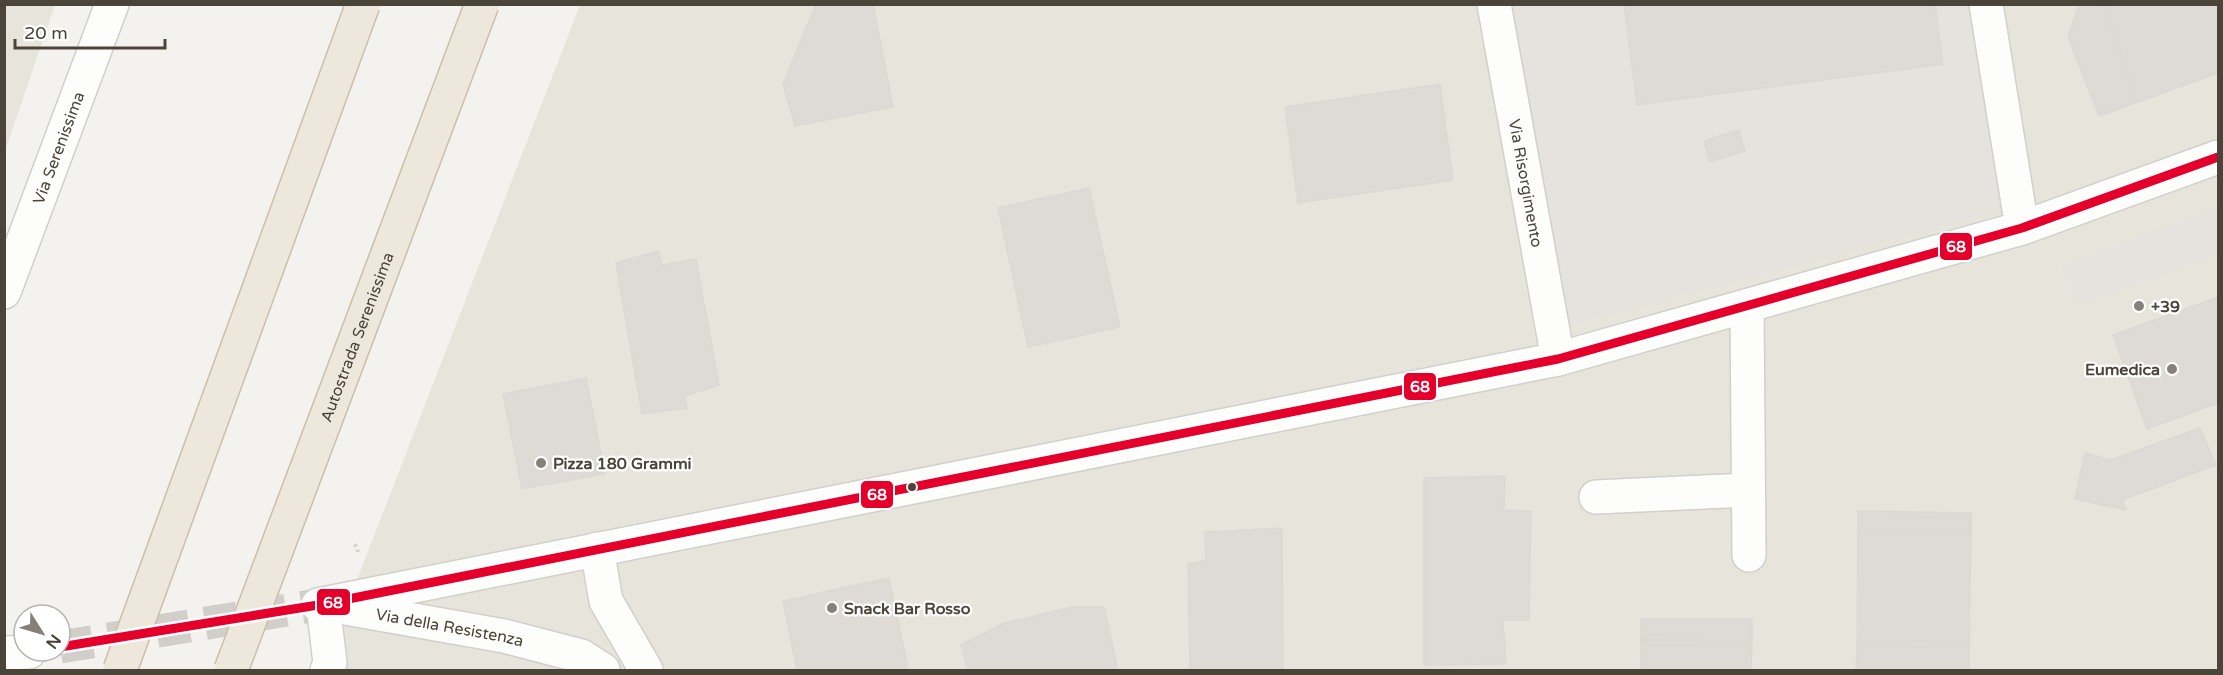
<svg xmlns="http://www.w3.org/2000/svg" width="2223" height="675" viewBox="0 0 2223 675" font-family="'Varela Round',sans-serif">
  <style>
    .residential { fill: #e7e4dc }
    .industrial { fill: #e6e2de }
    .parking { fill: #e6e3df }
    .building { fill: #dedbd6; stroke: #dcd9d4; stroke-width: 1.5 }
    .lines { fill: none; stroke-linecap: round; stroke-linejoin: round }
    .minor-tunnel { stroke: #d2cfca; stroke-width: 33; stroke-dasharray: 33 16; stroke-linecap: butt }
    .minor-casing { stroke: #d2d0cb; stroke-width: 36 }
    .path { stroke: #d3d2cc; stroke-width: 4; stroke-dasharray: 3 3; stroke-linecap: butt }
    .minor { stroke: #fdfdfc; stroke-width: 33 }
    .highway-bridge-casing { stroke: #ccbfa9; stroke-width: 36; stroke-linecap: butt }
    .highway-bridge { stroke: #ede8db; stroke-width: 33 }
    .bus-1-casing { stroke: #fff; stroke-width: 14 }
    .bus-1 { stroke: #e4002b; stroke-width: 9 }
    .poi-dot { fill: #868178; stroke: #fff; stroke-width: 2 }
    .bus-dot { fill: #4b4439; stroke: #fff; stroke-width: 2 }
    .labels { text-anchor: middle; stroke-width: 4.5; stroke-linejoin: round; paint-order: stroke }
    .street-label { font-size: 16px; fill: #4b4439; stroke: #fff }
    .poi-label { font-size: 16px; font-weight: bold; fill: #4b4439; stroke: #fff; text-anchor: start }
    .line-badge { stroke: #fff; stroke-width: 2 }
    .badge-label { font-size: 16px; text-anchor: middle; font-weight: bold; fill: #fff }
  </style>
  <rect width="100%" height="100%" fill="#f4f2ee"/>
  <!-- residential -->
  <g class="residential">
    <polygon points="5,4 55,5 5,151 4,5"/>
    <polygon points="580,5 2218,5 2218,670 322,670"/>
  </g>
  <!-- industrial -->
  <polygon class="industrial" points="1512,5 1966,5 2002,209 1567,326"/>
  <!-- parking -->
  <polygon class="parking" points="2218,208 2218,254 2077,306 2062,265"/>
  <!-- building -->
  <g class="building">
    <polygon points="816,4 873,4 893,107 795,126 783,84"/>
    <polygon points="1624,4 1935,4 1943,64 1637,105"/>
    <polygon points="2079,4 2103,4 2138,102 2099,116 2068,37"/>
    <polygon points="2103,4 2218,4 2218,73 2138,102"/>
    <polygon points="1440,84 1453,180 1298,203 1285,107"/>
    <polygon points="1739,130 1745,151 1710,162 1704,141"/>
    <polygon points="1089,188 1120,327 1028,347 998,208"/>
    <polygon points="658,251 662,265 696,259 719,385 685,396 687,408 642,414 616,263"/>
    <polygon points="2218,297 2218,403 2147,429 2113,335"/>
    <polygon points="586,378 605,474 522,489 503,394"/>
    <polygon points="2200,428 2216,465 2122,500 2126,510 2075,499 2085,453 2111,460"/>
    <polygon points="1505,476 1504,510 1531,511 1529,620 1503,620 1506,664 1424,665 1424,478"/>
    <polygon points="1858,511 1971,513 1971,534 1858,532"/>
    <polygon points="1282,528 1283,670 1190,670 1188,564 1206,560 1205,532"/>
    <polygon points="1858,532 1971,534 1969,647 1857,646"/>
    <polygon points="889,578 908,668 898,670 797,670 783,601"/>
    <polygon points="1072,607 1104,607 1118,670 968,670 961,645 1002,624"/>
    <polygon points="1641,619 1752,619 1752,641 1641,640"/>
    <polygon points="1641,640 1752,641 1751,670 1641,670"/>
    <polygon points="1857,646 1969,647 1969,670 1856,670"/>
  </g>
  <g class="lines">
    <!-- minor-tunnel -->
    <polyline class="minor-tunnel" points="60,647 318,605"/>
    <defs>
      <g id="minor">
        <path id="s1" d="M 1494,4 L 1558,359"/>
        <polyline points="1986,4 2022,228"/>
        <path id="s2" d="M 4,292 L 112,4"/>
        <polyline points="1747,306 1749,555"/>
        <polyline points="1596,497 1748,490"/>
        <polyline points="597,549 606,601 646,670"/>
        <polyline points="318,605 1558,359 2022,228 2218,157"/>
        <polyline points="4,653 29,652"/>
        <path id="s3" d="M 327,670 L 330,663 L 323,604 L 504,636 L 581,656 L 603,670"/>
      </g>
    </defs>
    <!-- minor casing -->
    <use href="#minor" class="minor-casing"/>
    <!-- path -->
    <polyline class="path" points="355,544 358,552"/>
    <!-- minor -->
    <use href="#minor" class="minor"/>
    <defs>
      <g id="highway-bridge">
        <polyline points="120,670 363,4"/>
        <path id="s4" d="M 231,670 L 482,4"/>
      </g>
    </defs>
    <!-- highway-bridge casing -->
    <use href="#highway-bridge" class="highway-bridge-casing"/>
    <!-- highway-bridge -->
    <use href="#highway-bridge" class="highway-bridge"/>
    <defs>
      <polyline id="bus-1" points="60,647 318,605 1558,359 2022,228 2218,157"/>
    </defs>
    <!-- bus-1 casing -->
    <use href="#bus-1" class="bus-1-casing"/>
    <!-- bus-1 -->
    <use href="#bus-1" class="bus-1"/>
  </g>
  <!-- markers -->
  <g class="poi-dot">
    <circle cx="2139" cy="306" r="6"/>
    <circle cx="2172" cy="369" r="6"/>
    <circle cx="541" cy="463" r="6"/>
    <circle cx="832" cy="608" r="6"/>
  </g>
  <circle class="bus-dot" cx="912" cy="487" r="5"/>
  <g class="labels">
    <!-- street labels -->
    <g class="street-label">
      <text dy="6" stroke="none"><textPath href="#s2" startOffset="154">Via Serenissima</textPath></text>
      <text dy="6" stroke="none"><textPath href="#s1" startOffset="182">Via Risorgimento</textPath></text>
      <text dy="6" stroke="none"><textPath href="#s4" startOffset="356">Autostrada Serenissima</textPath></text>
      <text dy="6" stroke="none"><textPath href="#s3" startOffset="196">Via della Resistenza</textPath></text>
    </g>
    <!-- poi labels -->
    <g class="poi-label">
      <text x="2151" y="312">+39</text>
      <text x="2160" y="375" text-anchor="end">Eumedica</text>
      <text x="553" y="469">Pizza 180 Grammi</text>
      <text x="844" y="614">Snack Bar Rosso</text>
    </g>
  </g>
  <g class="line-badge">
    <rect x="1939" y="232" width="34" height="29" rx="6" fill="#e4002b"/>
    <rect x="1403" y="372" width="34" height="29" rx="6" fill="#e4002b"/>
    <rect x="860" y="480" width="34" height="29" rx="6" fill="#e4002b"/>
    <rect x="316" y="588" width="35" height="28" rx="6" fill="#e4002b"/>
  </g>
  <g class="badge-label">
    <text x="1956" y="252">68</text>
    <text x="1420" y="392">68</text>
    <text x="877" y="500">68</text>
    <text x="333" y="608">68</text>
  </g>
  <!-- border -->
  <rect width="2223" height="675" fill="none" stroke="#4b4439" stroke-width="12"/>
  <!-- north arrow -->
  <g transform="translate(42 633) rotate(127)"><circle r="28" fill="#ffffff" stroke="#b7b4b0" stroke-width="1.5"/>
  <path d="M0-4.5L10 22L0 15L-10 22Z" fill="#868178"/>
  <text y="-9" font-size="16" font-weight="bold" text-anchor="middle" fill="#4b4439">N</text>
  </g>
  <!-- scale -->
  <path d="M15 39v9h150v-9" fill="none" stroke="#4b4439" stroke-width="3"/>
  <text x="24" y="39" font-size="18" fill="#4b4439" stroke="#ffffff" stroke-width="4.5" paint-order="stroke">20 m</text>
</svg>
